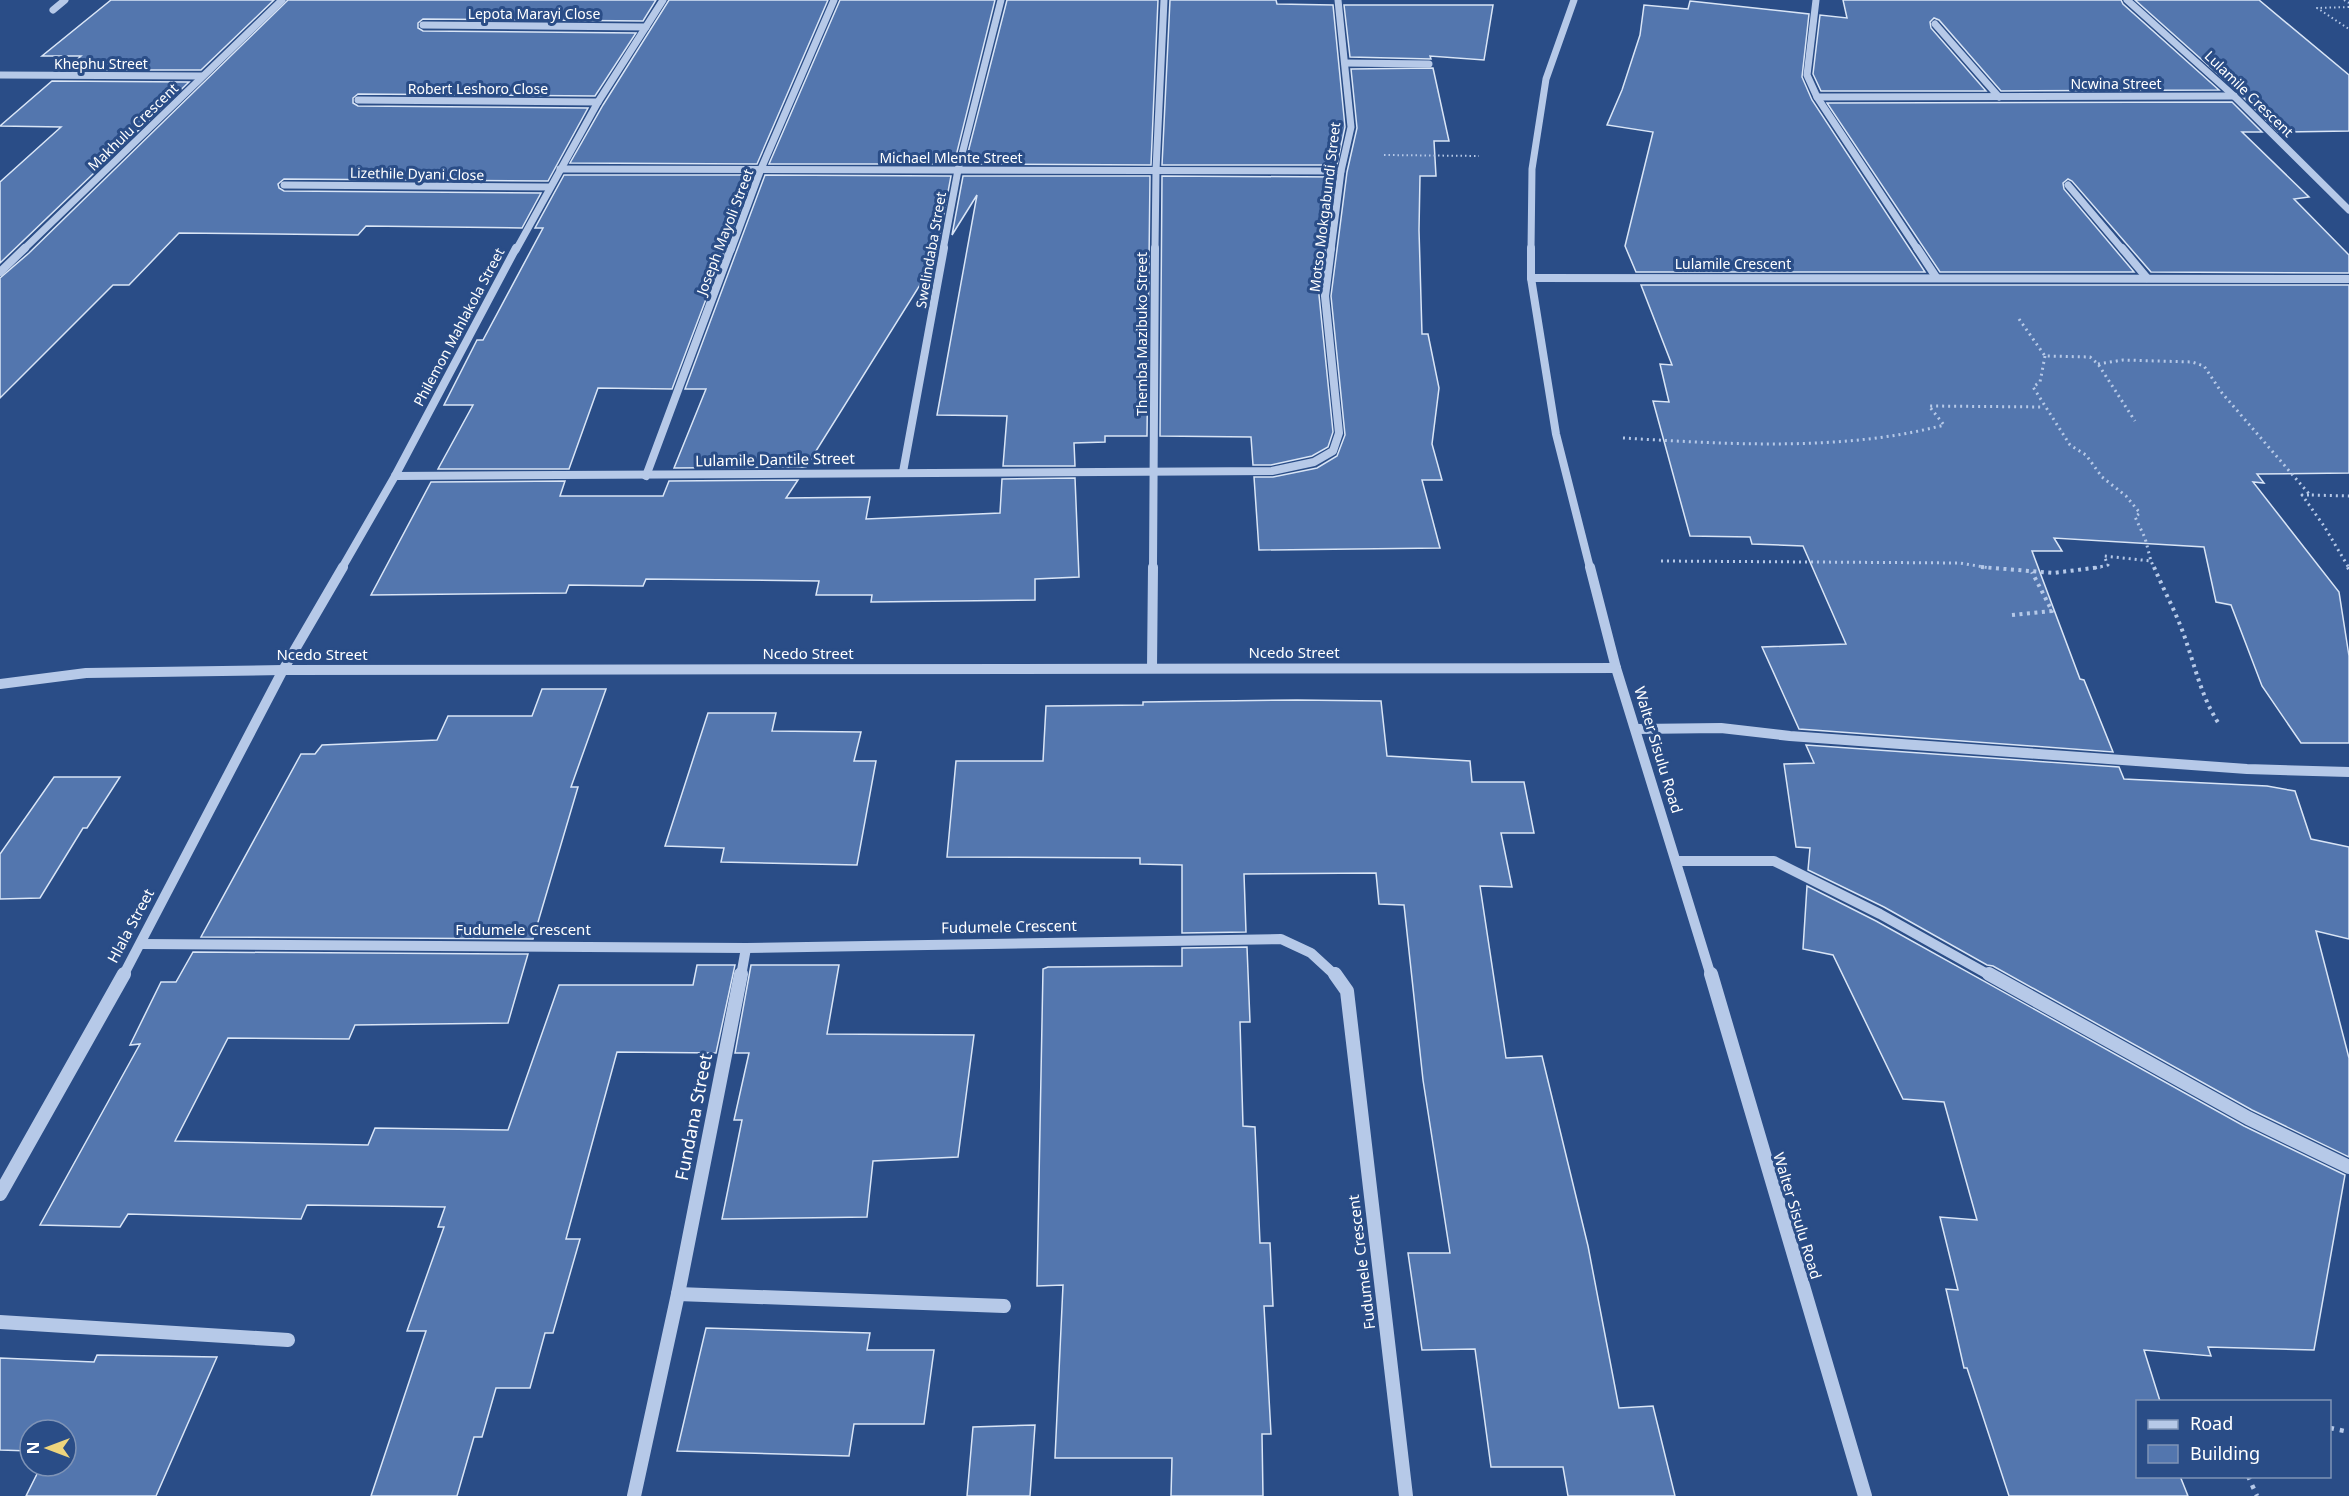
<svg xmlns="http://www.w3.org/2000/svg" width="2349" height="1496" viewBox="0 0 2349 1496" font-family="'Noto Sans',sans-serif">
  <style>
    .building { fill: #5376ae; stroke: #d9e5f6; stroke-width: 1.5 }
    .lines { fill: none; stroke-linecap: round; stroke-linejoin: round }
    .path-far3 { stroke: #b6c9e8; stroke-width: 2; stroke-dasharray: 1.5 3; stroke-linecap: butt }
    .path-far2 { stroke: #b6c9e8; stroke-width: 3; stroke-dasharray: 2 4; stroke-linecap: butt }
    .path-far1 { stroke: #b6c9e8; stroke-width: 4; stroke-dasharray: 3 4.5; stroke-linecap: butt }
    .path { stroke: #b6c9e8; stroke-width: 4.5; stroke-dasharray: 4 6; stroke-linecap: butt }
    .minor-far3 { stroke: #b6c9e8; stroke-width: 7 }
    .minor-far2 { stroke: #b6c9e8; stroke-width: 8 }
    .minor-far1 { stroke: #b6c9e8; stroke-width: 10 }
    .minor { stroke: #b6c9e8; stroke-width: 14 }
    .labels { text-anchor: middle; stroke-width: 6; stroke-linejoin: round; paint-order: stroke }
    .far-street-label { font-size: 14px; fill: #fff; stroke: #2a4d87 }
    .street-label { font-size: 15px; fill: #fff; stroke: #2a4d87 }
    .near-street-label { font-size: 18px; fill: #fff; stroke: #2a4d87 }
  </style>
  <rect width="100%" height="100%" fill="#2a4d87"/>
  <!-- building -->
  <g class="building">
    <polygon points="111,0 274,0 201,70 65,70 81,56 42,56"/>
    <polygon points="288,0 656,0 643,21 423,19 418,23 418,28 423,31 636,33 595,96 358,94 353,98 353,103 358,106 588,108 548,181 284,179 278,184 279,188 284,191 541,193 522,228 366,226 358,235 179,233 129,285 113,285 0,398 0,278 29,253"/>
    <polygon points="669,0 828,0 757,164 570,163 603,105"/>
    <polygon points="840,0 995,0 954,164 769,164"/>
    <polygon points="1007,0 1158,0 1151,165 965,164"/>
    <polygon points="1170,0 1276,0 1277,4 1333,5 1345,127 1337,165 1162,165"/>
    <polygon points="1843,0 2121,0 2123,4 2219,90 2001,91 1939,20 1934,18 1930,22 1931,28 1986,91 1821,91 1813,74 1820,15 1847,18"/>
    <polygon points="2135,0 2259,0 2349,75 2349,131 2278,132 2238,92"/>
    <polygon points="1690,1 1809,14 1802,77 1812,100 1925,272 1636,272 1625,246 1653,132 1607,125 1622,90 1640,35 1644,5 1688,9"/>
    <polygon points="1344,5 1493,5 1484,60 1430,56 1431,59 1350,57"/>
    <polygon points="1433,68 1449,141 1434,141 1436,176 1420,176 1419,230 1422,334 1428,334 1439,388 1432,444 1442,480 1422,480 1440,548 1259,550 1254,477 1273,477 1317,468 1337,456 1345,435 1331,296 1347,172 1357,128 1351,69"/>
    <polygon points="52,81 189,82 0,263 0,182 61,127 0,126"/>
    <polygon points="2232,102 2262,132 2242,132 2309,197 2294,199 2349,255 2349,273 2151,272 2072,181 2068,179 2063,183 2064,189 2134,272 1940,272 1827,103"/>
    <polygon points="564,175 753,175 672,389 598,388 569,469 438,469 473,405 444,405 477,340 483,340 543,228 535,228"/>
    <polygon points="765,175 951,176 935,261 806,467 674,468 706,389 685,389"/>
    <polygon points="963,176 1150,176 1147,436 1105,436 1105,442 1074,443 1075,466 1003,466 1007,416 937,415 977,195 952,235"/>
    <polygon points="1162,176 1335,177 1319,295 1333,432 1328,447 1312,456 1271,465 1253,465 1251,437 1160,436"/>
    <polygon points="1641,285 2349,285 2349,473 2257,474 2264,483 2253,482 2339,592 2349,656 2349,743 2301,743 2262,686 2231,605 2216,602 2204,547 2054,538 2062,551 2032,551 2080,679 2084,680 2113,752 1799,729 1762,647 1846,644 1803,546 1752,544 1750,537 1690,536 1653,401 1669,402 1660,364 1672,365"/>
    <polygon points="1075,478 1079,577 1035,579 1035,600 871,602 872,595 816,595 819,581 646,579 643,586 569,585 566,593 371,595 431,482 565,481 560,496 663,496 669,481 798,480 786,498 870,497 866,519 1000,513 1002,479"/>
    <polygon points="542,689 606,689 571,787 578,787 533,939 201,937 301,754 315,754 322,745 437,740 448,716 532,716"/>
    <polygon points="1297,700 1381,701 1387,756 1470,761 1472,782 1524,782 1534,833 1501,833 1512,887 1480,886 1506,1058 1542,1056 1588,1246 1619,1408 1653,1406 1675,1496 1568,1496 1563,1467 1491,1467 1475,1349 1422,1350 1408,1253 1450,1253 1423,1080 1404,905 1379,904 1376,873 1244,874 1246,932 1182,933 1182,865 1140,864 1140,858 947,857 956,761 1043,761 1046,706 1143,705 1143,702"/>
    <polygon points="708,713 776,713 772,731 861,732 854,761 876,761 857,865 721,862 724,848 665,846"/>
    <polygon points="1806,745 2119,767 2124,779 2267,786 2295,791 2311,839 2349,847 2349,939 2316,931 2349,1058 2349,1157 2252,1110 1993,966 1987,965 1884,907 1808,870 1810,848 1796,847 1784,764 1814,763"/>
    <polygon points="54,777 120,777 87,828 83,828 40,898 0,899 0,854"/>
    <polygon points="1807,886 1876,921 2244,1126 2345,1175 2314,1350 2208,1347 2211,1356 2144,1350 2160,1401 2138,1401 2138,1476 2180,1476 2188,1496 2009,1496 1967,1368 1964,1368 1946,1289 1958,1290 1940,1217 1977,1220 1944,1102 1903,1099 1833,955 1803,949"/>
    <polygon points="1247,947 1250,1022 1240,1022 1243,1126 1255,1127 1260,1243 1270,1243 1273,1306 1264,1306 1271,1434 1262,1434 1263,1496 1171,1496 1172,1458 1055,1458 1063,1285 1037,1286 1043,969 1048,967 1182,966 1182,948"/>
    <polygon points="193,952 528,954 508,1023 355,1025 349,1039 228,1038 175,1141 368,1145 375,1128 508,1130 559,985 693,985 697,965 735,965 716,1053 617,1052 566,1239 580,1239 553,1333 545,1333 530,1388 496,1388 482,1437 474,1437 457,1496 371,1496 426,1331 407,1331 444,1227 438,1227 445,1207 307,1205 301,1219 128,1214 120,1227 40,1225 140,1044 130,1045 161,982 176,982"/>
    <polygon points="751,965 839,965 827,1034 974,1035 958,1157 873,1161 867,1217 722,1219 742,1120 734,1120 749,1053 735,1053"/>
    <polygon points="706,1328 870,1333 867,1350 934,1350 924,1424 854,1424 849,1456 677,1451"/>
    <polygon points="97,1355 217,1357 156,1496 26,1496 41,1466 66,1466 66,1430 30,1430 30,1451 0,1450 0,1358 94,1362"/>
    <polygon points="1035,1425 1030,1496 967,1496 973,1427"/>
  </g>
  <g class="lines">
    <!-- path-far3 -->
    <g class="path-far3">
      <polyline points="2344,0 2349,3"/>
      <polyline points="2349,7 2317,8 2349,29"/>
      <polyline points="1384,155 1479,156"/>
    </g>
    <!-- path-far2 -->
    <g class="path-far2">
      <polyline points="2019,319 2045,356 2090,357 2098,364 2135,421"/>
      <polyline points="2045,356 2040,382 2033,387 2070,445 2086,455 2102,477 2126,496 2140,513 2135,517 2145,538 2151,561"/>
      <polyline points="2098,364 2123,360 2192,362 2204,366 2222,393 2310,495 2349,496"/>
      <path d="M 1623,438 C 1726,444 1843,452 1944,425 L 1929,406 L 2044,407"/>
      <polyline points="2309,495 2302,495 2324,526 2349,568"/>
      <polyline points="1661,561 1960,563 1990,568"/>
      <polyline points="2095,568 2108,565 2104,556 2151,561 2154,568"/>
    </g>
    <!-- path-far1 -->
    <g class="path-far1">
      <polyline points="1981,567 2053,573 2101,567"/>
      <path d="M 2154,567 C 2164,591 2178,616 2186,641 C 2196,670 2202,698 2219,724"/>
      <polyline points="2348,567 2349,569"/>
      <polyline points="2012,615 2052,611 2032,572"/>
    </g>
    <!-- path -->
    <g class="path">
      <polyline points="2330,1428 2349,1432"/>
      <polyline points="2248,1476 2257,1496"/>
    </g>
    <!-- minor-far3 -->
    <g class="minor-far3">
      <polyline points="1816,0 1807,75 1817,97 1918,250"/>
      <polyline points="2127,0 2234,96 2349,210"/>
      <polyline points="53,10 65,0"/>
      <polyline points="1935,24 1999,97"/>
      <polyline points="423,25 646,27"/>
      <polyline points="1345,63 1429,64"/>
      <polyline points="0,75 202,76"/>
      <polyline points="1817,97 2234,96"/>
      <polyline points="358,100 598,102"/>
      <polyline points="560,169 1341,171"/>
      <polyline points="284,185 549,187"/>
      <polyline points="2068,185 2123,250"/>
      <polyline points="23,250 282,0"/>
      <polyline points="516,250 598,102 663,0"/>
      <polyline points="731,250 761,169 834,0"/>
      <polyline points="943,250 958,170 1001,0"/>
      <polyline points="1155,250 1156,170 1164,0"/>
      <polyline points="1331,250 1341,171 1351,127 1338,0"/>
      <polyline points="1531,250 1532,169 1546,79 1574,0"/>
    </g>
    <!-- minor-far2 -->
    <g class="minor-far2">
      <polyline points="1531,248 1531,278 1556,434 1590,568"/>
      <polyline points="1917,248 1936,277"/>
      <polyline points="2122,248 2147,278"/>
      <polyline points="0,272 25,248"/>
      <polyline points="1531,278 2349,279"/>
      <polyline points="903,472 944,248"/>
      <polyline points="395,476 1272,471 1314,462 1333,451 1339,433 1325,296 1331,248"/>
      <polyline points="646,476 731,248"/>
      <polyline points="342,568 395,476 516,248"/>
      <polyline points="1153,568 1155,248"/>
    </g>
    <!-- minor-far1 -->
    <g class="minor-far1">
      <polyline points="1590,567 1616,668 1711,976"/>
      <polyline points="1152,668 1153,567"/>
      <polyline points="0,684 86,673 283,670 1616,668"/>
      <polyline points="1637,729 1721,728 1790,736 2247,769 2349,772"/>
      <polyline points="1677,861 1774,861 1880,914 1991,976"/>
      <polyline points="141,944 746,948 1281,939 1311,953 1336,976"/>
      <polyline points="123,976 283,670 343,567"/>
      <polyline points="741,976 746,948"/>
    </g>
    <!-- minor -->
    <g class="minor">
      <polyline points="1335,974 1347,991 1406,1496"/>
      <polyline points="1711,974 1865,1496"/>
      <polyline points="1989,974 2248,1118 2349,1167"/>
      <polyline points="0,1194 124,974"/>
      <polyline points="678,1294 1004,1306"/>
      <polyline points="0,1322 288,1340"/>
      <polyline points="634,1496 678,1294 741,974"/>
    </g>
  </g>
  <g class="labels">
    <!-- far-street labels -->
    <g class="far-street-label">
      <text x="534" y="19">Lepota Marayi Close</text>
      <text x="101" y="69">Khephu Street</text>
      <text x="2116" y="89">Ncwina Street</text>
      <text x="478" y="94">Robert Leshoro Close</text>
      <text transform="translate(2249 94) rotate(44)" y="5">Lulamile Crescent</text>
      <text transform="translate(133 127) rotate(-44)" y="5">Makhulu Crescent</text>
      <text x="951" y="163">Michael Mlente Street</text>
      <text transform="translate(417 174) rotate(1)" y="5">Lizethile Dyani Close</text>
      <text transform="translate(1325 207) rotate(-83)" y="5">Motso Mokgabundi Street</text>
      <text transform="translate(725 232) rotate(-69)" y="5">Joseph Mayoli Street</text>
      <text transform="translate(931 250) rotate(-80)" y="5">Swelindaba Street</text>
      <text x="1733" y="269">Lulamile Crescent</text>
      <text transform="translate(459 327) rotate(-62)" y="5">Philemon Mahlakola Street</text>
      <text transform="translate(1142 334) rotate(-90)" y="5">Themba Mazibuko Street</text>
    </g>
    <!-- street labels -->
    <g class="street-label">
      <text transform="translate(775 460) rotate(-1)" y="5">Lulamile Dantile Street</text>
      <text x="1294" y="658">Ncedo Street</text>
      <text x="808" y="659">Ncedo Street</text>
      <text x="322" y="660">Ncedo Street</text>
      <text transform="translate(1658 750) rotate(73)" y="5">Walter Sisulu Road</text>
      <text transform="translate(131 926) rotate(-62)" y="5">Hlala Street</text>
      <text transform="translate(1009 927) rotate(-1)" y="5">Fudumele Crescent</text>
      <text x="523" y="935">Fudumele Crescent</text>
      <text transform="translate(1797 1216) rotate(73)" y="5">Walter Sisulu Road</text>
      <text transform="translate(1362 1262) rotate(-97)" y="5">Fudumele Crescent</text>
    </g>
    <!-- near-street labels -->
    <g class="near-street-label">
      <text transform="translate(694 1117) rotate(-79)" y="6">Fundana Street</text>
    </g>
  </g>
  <!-- legend -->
  <rect x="2136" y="1400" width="195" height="78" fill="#2a4d87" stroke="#7f94b7" stroke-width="1.5"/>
  <rect x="2148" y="1420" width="30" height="9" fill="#b6c9e8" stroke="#7f94b7" stroke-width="1.5"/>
  <text x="2190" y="1430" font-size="18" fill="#ffffff">Road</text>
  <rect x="2148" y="1445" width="30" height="18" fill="#5376ae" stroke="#7f94b7" stroke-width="1.5"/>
  <text x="2190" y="1460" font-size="18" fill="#ffffff">Building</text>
  <!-- north arrow -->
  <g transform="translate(48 1448) rotate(270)"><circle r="28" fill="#2a4d87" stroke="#7f94b7" stroke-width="1.5"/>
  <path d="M0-4.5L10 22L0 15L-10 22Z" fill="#eed57d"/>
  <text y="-9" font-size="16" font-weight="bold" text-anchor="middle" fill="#ffffff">N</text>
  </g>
</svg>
